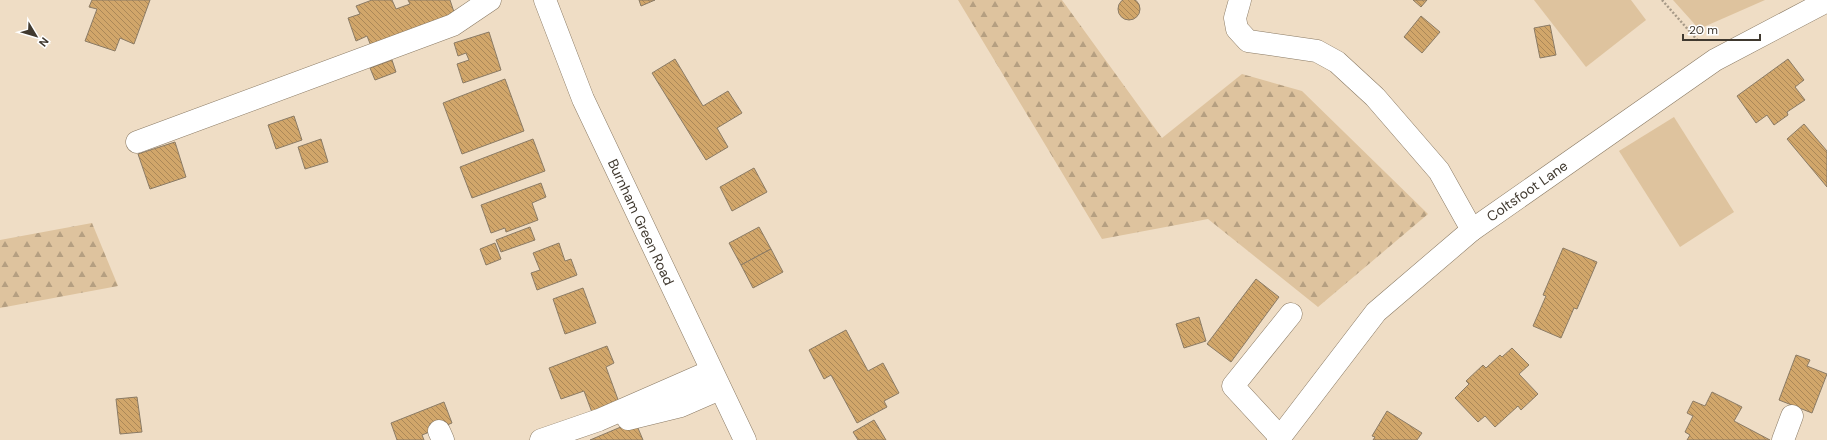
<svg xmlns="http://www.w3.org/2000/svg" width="1827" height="440" viewBox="0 0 1827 440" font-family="'DM Sans',sans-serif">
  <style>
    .grass { fill: #dec39e }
    .forest { fill: url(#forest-firs) }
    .building { fill: url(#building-back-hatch); stroke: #8b7b65 }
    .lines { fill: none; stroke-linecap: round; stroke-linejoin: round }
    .minor-casing { stroke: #8a7a64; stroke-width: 23 }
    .path { stroke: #a69987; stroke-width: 2.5; stroke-dasharray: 2 2; stroke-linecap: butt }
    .minor { stroke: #fff; stroke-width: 22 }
    .labels { text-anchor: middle; stroke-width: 3; stroke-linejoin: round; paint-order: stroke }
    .street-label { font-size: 14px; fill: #40392f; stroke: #fff }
  </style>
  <defs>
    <pattern id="forest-firs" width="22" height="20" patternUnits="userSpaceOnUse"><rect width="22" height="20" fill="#dec39e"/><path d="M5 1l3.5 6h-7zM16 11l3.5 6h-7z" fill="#b59f81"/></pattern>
    <pattern id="building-back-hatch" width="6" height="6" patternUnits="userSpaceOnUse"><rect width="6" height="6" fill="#d1a66a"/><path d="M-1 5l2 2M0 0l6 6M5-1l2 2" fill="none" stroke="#ab8858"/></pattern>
  </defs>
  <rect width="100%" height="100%" fill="#efddc5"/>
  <!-- grass -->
  <g class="grass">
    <polygon points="1534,0 1631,0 1646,20 1586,67"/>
    <polygon points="1673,0 1765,0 1699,29"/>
    <polygon points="1674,117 1734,212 1680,247 1619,151"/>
  </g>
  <!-- forest -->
  <g class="forest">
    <polygon points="958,0 1062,0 1162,138 1242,74 1302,91 1428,214 1318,307 1208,219 1102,239"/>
    <polygon points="92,223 118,286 0,308 0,240"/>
  </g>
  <!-- building -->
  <g class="building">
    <circle cx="1129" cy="9" r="11"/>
    <polygon points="92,0 150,0 134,44 120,38 115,51 85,41 97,9 89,7"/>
    <polygon points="372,0 392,0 396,9 410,4 408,0 450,0 455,15 371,46 367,36 356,41 348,18 360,14 356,6"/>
    <polygon points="639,0 655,0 641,6"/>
    <polygon points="1413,0 1427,0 1421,7"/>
    <polygon points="1421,16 1440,32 1422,53 1404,37"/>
    <polygon points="1550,25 1556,55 1540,58 1534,28"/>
    <polygon points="489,32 501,70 463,83 457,64 469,60 466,53 458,56 454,43"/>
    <polygon points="675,59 703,106 728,91 742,113 717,128 728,147 706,160 652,73"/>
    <polygon points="1788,59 1804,80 1795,87 1805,100 1787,112 1788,115 1774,125 1767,115 1756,123 1737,96"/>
    <polygon points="392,60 396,72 375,80 370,68"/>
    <polygon points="505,79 524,131 462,154 443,103"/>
    <polygon points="294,116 302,140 276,149 268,125"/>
    <polygon points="1804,124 1827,151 1827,187 1787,139"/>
    <polygon points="321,139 328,162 305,169 298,147"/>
    <polygon points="533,139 545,171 472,198 460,167"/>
    <polygon points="175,142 186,177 150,189 138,154"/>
    <polygon points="754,168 767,192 732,211 720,187"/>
    <polygon points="541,183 546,197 532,203 538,220 506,232 505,228 491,233 481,205"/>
    <polygon points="530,227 535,240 501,252 496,240"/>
    <polygon points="759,227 771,249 741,265 729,243"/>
    <polygon points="495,243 501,259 486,265 480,249"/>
    <polygon points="559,243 565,261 571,259 577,275 537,290 531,273 540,270 533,253"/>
    <polygon points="1563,248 1597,262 1577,309 1574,308 1561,338 1533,326 1546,296 1543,295"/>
    <polygon points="771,249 783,272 753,288 741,265"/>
    <polygon points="1256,279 1279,297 1231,362 1207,344"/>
    <polygon points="583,288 596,323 565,334 553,299"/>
    <polygon points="1199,317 1206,341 1184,348 1176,324"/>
    <polygon points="846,330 868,371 883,363 899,393 884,401 887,407 857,423 831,375 824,379 809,350"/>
    <polygon points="607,346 614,363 606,367 620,405 593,415 584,391 561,399 549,368"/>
    <polygon points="1512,348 1529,365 1519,374 1538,394 1521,410 1518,406 1495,427 1485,416 1478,422 1455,398 1469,384 1466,381 1483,365 1486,368 1500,355 1502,357"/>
    <polygon points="1796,355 1810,360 1807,366 1827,374 1812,413 1779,400"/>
    <polygon points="1712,392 1742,407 1734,421 1770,440 1687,440 1690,435 1685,432 1693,416 1687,413 1693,401 1705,406"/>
    <polygon points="137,397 142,432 120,434 116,399"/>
    <polygon points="444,402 452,423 422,435 424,440 397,440 391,423"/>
    <polygon points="1387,411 1422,433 1417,440 1373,440 1375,437 1372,436"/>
    <polygon points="874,420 886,440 858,440 853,432"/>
    <polygon points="635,421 643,440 590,440"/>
  </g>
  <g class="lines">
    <defs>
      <g id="minor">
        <polyline points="545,0 583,99 745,440"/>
        <polyline points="1240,0 1235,18 1237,29 1248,41 1317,51 1337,62 1375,97 1439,171 1472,230"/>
        <polyline points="137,142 453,25 490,0"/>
        <polyline points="628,419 681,406 720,389"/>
        <polyline points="439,431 443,440"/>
        <polyline points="1280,437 1233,386 1291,314"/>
        <polyline points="541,440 599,420 711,371"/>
        <polyline points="1278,440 1376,312 1472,230 1715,60 1827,1"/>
        <polyline points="1783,440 1792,416"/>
      </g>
    </defs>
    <!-- minor casing -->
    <use href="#minor" class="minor-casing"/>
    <!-- path -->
    <polyline class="path" points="1662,0 1699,42"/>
    <!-- minor -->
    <use href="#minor" class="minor"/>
  </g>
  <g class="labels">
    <!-- street labels -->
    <g class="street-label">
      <text transform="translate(1527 191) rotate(-35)" y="5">Coltsfoot Lane</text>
      <text transform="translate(641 222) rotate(65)" y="5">Burnham Green Road</text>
    </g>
  </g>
  <!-- north arrow -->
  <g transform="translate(36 36) rotate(128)" stroke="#ffffff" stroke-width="3" paint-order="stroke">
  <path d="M0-3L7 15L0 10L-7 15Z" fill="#40392f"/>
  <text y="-6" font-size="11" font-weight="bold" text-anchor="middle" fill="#40392f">N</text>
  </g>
  <!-- scale -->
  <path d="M1683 34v6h77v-6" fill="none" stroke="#40392f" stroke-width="2"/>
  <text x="1689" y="34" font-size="12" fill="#40392f" stroke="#ffffff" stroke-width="3" paint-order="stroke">20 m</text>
</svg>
